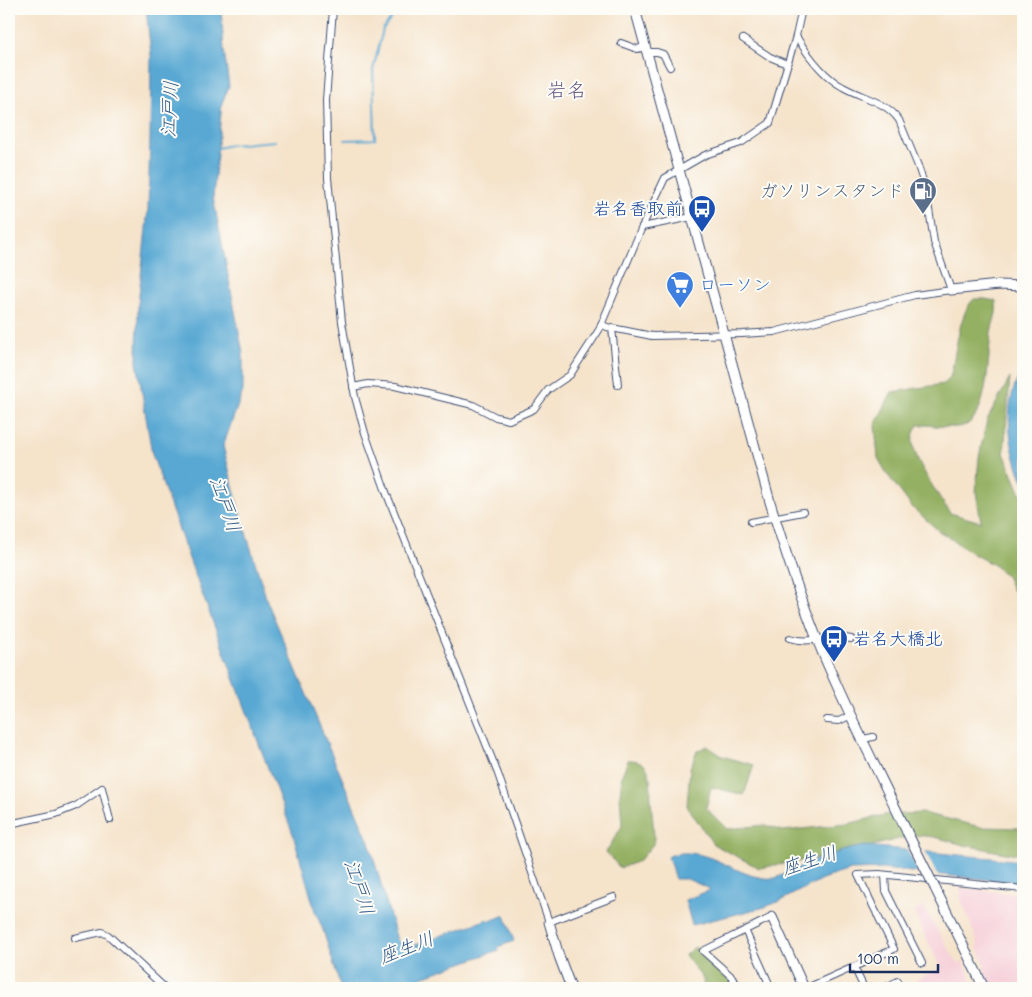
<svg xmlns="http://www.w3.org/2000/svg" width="1032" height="997" viewBox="0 0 1032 997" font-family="Mali,'Klee One',sans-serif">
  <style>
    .built { fill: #f6cfd9 }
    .forest { fill: #94b164; stroke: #587061 }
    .water { fill: #59a8d3; stroke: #3a6c98 }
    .pier { fill: #f5e3ca }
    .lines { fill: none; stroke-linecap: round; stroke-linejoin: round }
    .stream { stroke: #59a8d3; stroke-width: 2 }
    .street-casing { stroke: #3c4a6e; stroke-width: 8 }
    .secondary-casing { stroke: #3c4a6e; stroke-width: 11 }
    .street { stroke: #fff; stroke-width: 6 }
    .secondary { stroke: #fff; stroke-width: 9 }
    .secondary-bridge-casing { stroke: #3c4a6e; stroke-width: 11; stroke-linecap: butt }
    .secondary-bridge { stroke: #fff; stroke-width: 9 }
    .labels { text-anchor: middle; stroke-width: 4; stroke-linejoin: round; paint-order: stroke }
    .service-label { font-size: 18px; fill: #4e5e75; stroke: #fdfcf7; text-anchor: end }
    .transit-label { font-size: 18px; fill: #164399; stroke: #fdfcf7; text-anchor: end }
    .shop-label { font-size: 18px; fill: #366cbe; stroke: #fdfcf7; text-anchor: start }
    .water-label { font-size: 19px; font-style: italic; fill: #315987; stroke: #fdfcf7 }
    .quarter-label { font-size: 20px; fill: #675985; stroke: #fdfcf7 }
  </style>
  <rect width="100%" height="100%" fill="#fdfcf7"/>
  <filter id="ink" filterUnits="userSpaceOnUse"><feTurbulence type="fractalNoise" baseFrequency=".02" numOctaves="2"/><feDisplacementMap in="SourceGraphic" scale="10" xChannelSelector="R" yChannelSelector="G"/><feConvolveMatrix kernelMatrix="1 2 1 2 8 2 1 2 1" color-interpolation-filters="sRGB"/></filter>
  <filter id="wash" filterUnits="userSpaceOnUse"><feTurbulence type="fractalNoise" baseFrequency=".0096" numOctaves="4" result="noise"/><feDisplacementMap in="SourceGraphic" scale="20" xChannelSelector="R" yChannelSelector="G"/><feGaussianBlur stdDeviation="1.12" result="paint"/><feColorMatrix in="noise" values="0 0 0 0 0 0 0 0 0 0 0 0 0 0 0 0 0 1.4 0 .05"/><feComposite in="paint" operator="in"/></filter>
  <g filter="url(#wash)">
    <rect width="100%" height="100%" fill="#f5e3ca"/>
    <!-- built -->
    <g class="built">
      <polygon points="960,888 1023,895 1023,988 992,988 983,969 985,965 977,947 978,944 960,896 961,894"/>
      <polygon points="923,906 953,956 959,964 963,961 975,988 920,988 916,980 941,968 914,912"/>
    </g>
    <!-- forest -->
    <g class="forest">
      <path d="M 974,299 L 985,299 L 996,301 C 996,306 997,312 995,317 C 994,322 992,326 991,332 C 988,355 989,409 968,424 C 956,431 932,424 918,425 C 916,428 914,433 913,436 C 909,455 940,497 950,513 L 981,522 L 976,492 L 979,457 L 987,420 L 1010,378 L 1004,453 L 1023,499 L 1023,592 L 1013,591 L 1006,576 L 995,566 L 975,555 L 939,531 L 912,507 L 887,474 L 878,458 L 875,425 L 892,392 L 944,384 L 950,378 C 956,356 958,313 974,299 Z"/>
      <polygon points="707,746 722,756 754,765 744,795 711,787 706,808 727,829 765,825 783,831 847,824 884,815 923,813 981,827 1023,828 1023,854 1005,853 964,845 935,837 914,835 837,855 759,868 713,844 687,806 690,768 697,751"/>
      <path d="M 628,760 C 654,759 650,783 651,800 C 652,815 654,829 654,843 L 639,861 L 620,868 L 606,852 L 622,826 L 620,795 L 622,775 Z"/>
      <polygon points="695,947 709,963 729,978 734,988 704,988 703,979 685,955"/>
    </g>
    <!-- water -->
    <g class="water">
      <polygon points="146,9 221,9 224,50 229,86 222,103 213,197 243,353 243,391 223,446 240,513 267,601 369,842 397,940 405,947 410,947 488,919 490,921 505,915 514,941 498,947 499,950 422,977 416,980 413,988 341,988 323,930 315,911 293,834 192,567 152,454 137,362 138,305 148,209 150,139 151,54"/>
      <path d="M 1023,370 L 1023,481 C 1009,449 1001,401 1023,370 Z"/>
      <path d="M 865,846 L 1023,861 L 1023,883 L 882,869 L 850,870 L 822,879 L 780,901 L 765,907 L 692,925 L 685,900 L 708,891 L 710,889 L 687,879 L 675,879 L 668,856 C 673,855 678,853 683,853 C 716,851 743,882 776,878 C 805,865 832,851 865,846 Z"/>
    </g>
    <!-- pier -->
    <polygon class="pier" points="906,847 924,849 938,877 920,876"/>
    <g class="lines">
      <!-- stream -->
      <g class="stream">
        <polyline points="345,140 375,139 373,70 383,29 399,9"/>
        <polyline points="218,148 230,145 275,141"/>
      </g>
    </g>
  </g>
  <g filter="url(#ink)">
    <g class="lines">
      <defs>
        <g id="street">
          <polyline points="333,9 326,100 328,178 342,322 355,397 365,433 386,492 498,774 549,922 614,897"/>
          <polyline points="743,39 770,57 787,64"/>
          <polyline points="621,43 637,49 645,47"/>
          <polyline points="647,52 657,52 663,54 670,67"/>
          <polyline points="642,227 692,217"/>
          <path d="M 601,324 L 607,327 L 652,336 L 742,334 L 774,332 L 915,295 L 951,290 L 934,242 L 926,190 L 918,166 L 899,120 C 886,101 862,98 843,87 C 824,77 807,54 796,36 L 802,9"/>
          <polyline points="612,328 618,385"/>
          <polyline points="353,387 368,384 395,386 473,405 496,417 509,420 534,409 548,390 570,375 599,330 642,227 665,178 705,155 741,143 770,123 796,36"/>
          <polyline points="751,522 803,512"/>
          <path d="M 790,638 C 811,645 828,634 851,639"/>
          <polyline points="827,720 839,721 851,715"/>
          <polyline points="863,739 873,737"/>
          <polyline points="9,824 56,814 76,806 102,788 110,820"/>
          <polyline points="885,875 886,891 922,963"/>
          <polyline points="745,930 771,988"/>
          <polyline points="75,938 102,932 108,935 165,988"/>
          <polyline points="854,967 864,988"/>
          <polyline points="739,988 732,977 703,951 772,917"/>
          <polyline points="807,988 894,949 858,875 879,874 1023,889"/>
          <polyline points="883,988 898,981 901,988"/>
        </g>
        <g id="secondary">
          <path d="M 635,9 L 770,502 C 784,548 799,594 817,639 C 843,705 877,768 907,832"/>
          <polyline points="951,290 999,285 1023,286"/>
          <polyline points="935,888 984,988"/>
          <polyline points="772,917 804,988"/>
          <polyline points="549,922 559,956 571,988"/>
        </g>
      </defs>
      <!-- street casing -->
      <use href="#street" class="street-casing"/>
      <!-- secondary casing -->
      <use href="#secondary" class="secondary-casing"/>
      <!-- street -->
      <use href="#street" class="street"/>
      <!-- secondary -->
      <use href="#secondary" class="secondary"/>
      <defs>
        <polyline id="secondary-bridge" points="907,832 935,888"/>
      </defs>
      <!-- secondary-bridge casing -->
      <use href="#secondary-bridge" class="secondary-bridge-casing"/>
      <!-- secondary-bridge -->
      <use href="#secondary-bridge" class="secondary-bridge"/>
    </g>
  </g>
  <!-- icons -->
  <defs>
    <symbol id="fuel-pin" viewBox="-11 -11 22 30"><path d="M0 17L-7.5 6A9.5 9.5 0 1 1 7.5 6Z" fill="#5c6f8a" stroke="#fdfcf7"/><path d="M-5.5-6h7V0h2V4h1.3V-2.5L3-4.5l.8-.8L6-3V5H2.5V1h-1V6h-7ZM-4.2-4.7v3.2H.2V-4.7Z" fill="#fff"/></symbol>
    <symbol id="bus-pin" viewBox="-11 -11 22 30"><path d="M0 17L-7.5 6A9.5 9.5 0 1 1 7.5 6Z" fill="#1a4fb4" stroke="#fdfcf7"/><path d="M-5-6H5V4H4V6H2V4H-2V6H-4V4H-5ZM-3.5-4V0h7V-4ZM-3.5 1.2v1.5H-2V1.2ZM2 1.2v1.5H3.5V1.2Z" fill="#fff"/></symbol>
    <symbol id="supermarket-pin" viewBox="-11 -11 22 30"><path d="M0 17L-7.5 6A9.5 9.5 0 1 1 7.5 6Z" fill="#3f7fe0" stroke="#fdfcf7"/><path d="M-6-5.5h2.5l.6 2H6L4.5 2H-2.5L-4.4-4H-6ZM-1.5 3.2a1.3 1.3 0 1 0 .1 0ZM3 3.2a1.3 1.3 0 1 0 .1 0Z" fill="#fff"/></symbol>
  </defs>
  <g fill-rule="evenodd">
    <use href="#fuel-pin" x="907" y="175" width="32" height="43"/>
    <use href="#bus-pin" x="686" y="193" width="32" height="43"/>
    <use href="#supermarket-pin" x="664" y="269" width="32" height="43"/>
    <use href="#bus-pin" x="818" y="623" width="32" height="43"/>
  </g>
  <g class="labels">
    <!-- service labels -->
    <g class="service-label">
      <text x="904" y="197">ガソリンスタンド</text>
    </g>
    <!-- transit labels -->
    <g class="transit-label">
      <text x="683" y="215">岩名香取前</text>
      <text x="853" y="645" text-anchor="start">岩名大橋北</text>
    </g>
    <!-- shop labels -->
    <g class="shop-label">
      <text x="699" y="291">ローソン</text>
    </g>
    <!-- water labels -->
    <g class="water-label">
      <text transform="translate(169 109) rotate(-87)" y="7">江戸川</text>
      <text transform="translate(226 504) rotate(71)" y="7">江戸川</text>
      <text transform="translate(809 860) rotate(-18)" y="7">座生川</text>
      <text transform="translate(360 887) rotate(72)" y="7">江戸川</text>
      <text transform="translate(406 947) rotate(-21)" y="7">座生川</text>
    </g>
    <!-- quarter labels -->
    <g class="quarter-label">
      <text x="567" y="97">岩名</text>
    </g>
  </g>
  <!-- margin -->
  <rect width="1032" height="997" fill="none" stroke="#fdfcf7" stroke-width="30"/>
  <!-- scale -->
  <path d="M850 964v8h88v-8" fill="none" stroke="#1b2f5e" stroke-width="2.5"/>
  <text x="857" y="964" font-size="15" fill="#1b2f5e" stroke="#fdfcf7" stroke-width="4" paint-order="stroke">100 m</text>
</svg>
